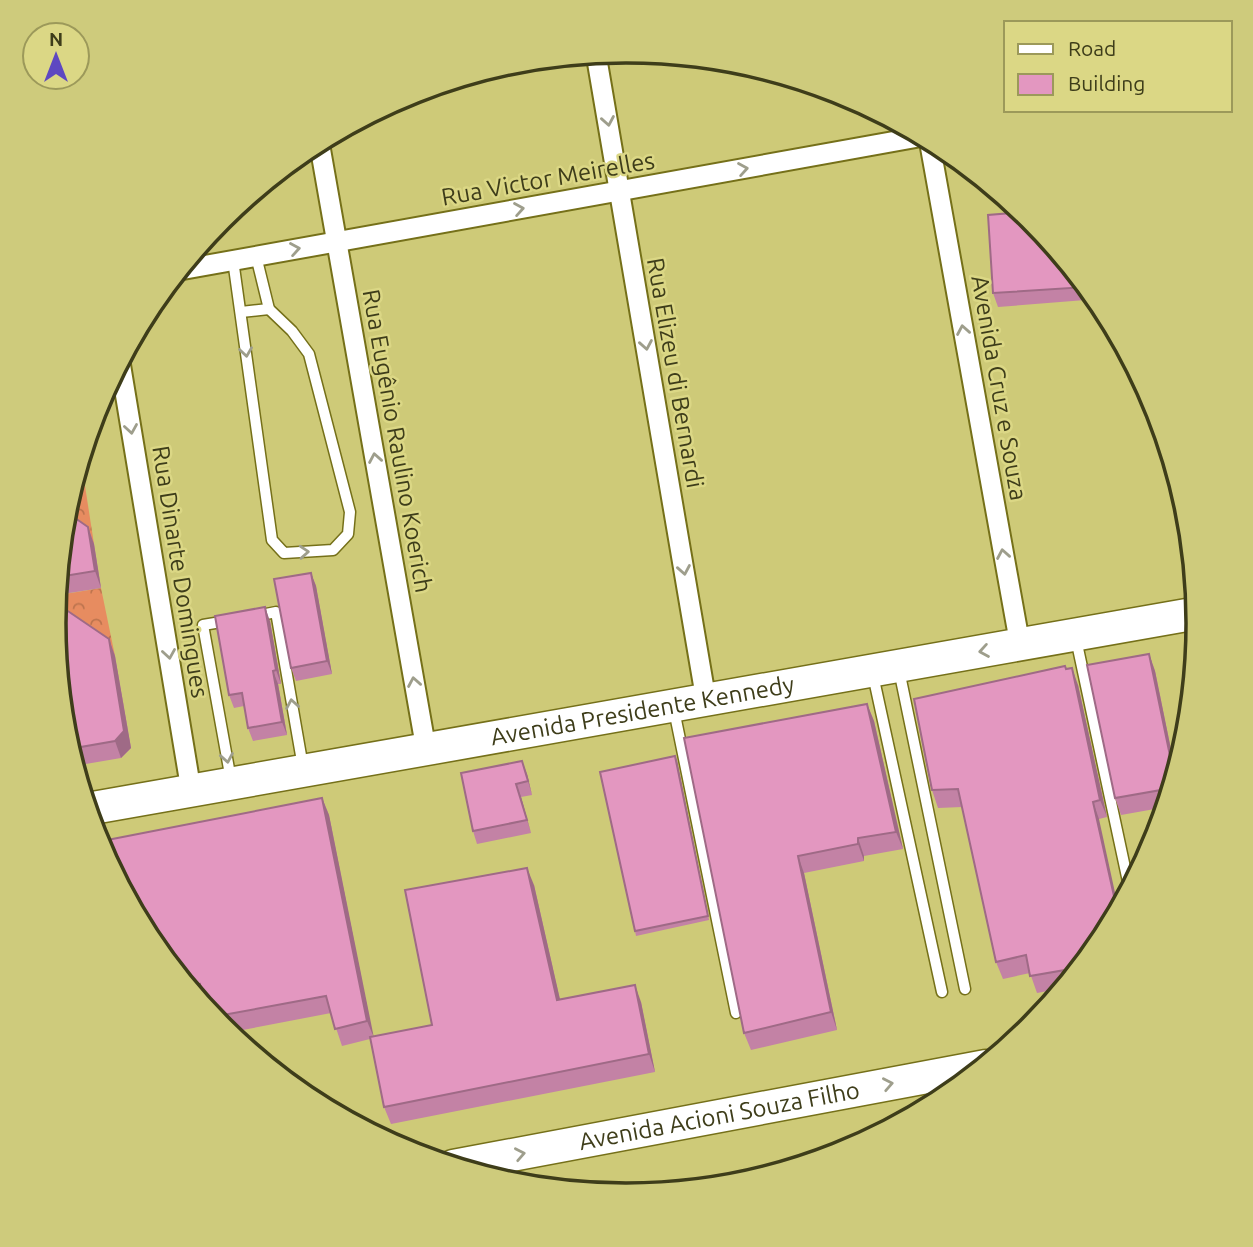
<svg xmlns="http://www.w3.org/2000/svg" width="1253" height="1247" viewBox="0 0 1253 1247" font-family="Ubuntu,sans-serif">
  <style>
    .park { fill: url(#park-crowns) }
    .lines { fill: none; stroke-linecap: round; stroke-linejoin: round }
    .service-casing { stroke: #757019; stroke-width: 13 }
    .minor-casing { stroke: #757019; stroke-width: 23 }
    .primary-casing { stroke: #757019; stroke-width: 35 }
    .service { stroke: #fff; stroke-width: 10 }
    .minor { stroke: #fff; stroke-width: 19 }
    .primary { stroke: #fff; stroke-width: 32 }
    .wall { fill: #c382a5 }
    .shaded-wall { fill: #9f6a86 }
    .building { fill: #e397c0; stroke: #9f6a86; stroke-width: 2 }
    .oneway { stroke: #9e9e8c }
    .labels { text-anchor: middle; stroke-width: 5; stroke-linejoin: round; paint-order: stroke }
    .street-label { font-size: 24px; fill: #3e3d1a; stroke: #dbd785 }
    .rim { fill: none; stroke: #3e3d1a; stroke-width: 3.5 }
  </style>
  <defs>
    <pattern id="park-crowns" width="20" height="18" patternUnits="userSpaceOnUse" patternTransform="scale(1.75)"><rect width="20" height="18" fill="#e78c60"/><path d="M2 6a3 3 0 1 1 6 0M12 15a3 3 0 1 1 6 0" fill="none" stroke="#bd744e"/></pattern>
  </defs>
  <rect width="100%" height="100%" fill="#ceca78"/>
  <!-- park -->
  <g class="park">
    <polygon points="81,460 94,544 64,522 65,511"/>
    <polygon points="101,588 115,656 60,618 59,595"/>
    <polygon points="778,1173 738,1185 671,1192"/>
  </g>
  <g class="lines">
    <defs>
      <g id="service">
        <polyline points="233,260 272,540 284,553 333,550 348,534 350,512 309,354 292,331 269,309 256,256"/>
        <polyline points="241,312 269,309"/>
        <polyline points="256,616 276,612 303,767"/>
        <polyline points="227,621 203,625 231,780"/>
        <polyline points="1076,639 1130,891"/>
        <polyline points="899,670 965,989"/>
        <polyline points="873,675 942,992"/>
        <polyline points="674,710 736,1013"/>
      </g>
      <g id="minor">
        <polyline points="596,54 706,700"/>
        <polyline points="929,139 1020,645"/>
        <polyline points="319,141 426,749"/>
        <polyline points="180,270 924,136"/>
        <polyline points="120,362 191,790"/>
      </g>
      <g id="primary">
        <path id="s1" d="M 87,809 L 1198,613"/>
        <path id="s2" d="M 453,1166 L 986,1066"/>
      </g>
    </defs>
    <!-- service casing -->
    <use href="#service" class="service-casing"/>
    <!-- minor casing -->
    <use href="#minor" class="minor-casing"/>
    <!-- primary casing -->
    <use href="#primary" class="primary-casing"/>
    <!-- service -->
    <use href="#service" class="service"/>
    <!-- minor -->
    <use href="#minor" class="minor"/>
    <!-- primary -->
    <use href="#primary" class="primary"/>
  </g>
  <!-- wall -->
  <g class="wall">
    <polygon points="1032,219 1098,299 998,307 993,293"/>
    <polygon points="65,511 88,527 94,544 101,588 57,595"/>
    <polygon points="311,573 316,586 332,674 296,681 291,668"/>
    <polygon points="270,621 281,684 278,684 287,735 253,741 248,728 244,706 234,708 229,695"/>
    <polygon points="109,639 115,656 131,748 121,758 74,766 65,735"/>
    <polygon points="1149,654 1155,671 1176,774 1166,807 1121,815 1115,798"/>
    <polygon points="1066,669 1078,685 1107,817 1099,819 1102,942 1064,988 1037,993 1030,973 1003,979 996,962 962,807 938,808 932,790"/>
    <polygon points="867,704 874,721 903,849 864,856 864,861 804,873 837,1030 751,1050 744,1033 684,738"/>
    <polygon points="675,756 709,920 636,936 635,931"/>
    <polygon points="461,773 527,774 532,795 521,797 531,833 477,844 473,831"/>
    <polygon points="322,798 329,815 373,1037 432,1025 534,885 560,1000 641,1002 655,1072 391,1124 384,1107 370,1039 342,1046 331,1013 227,1033 221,1028 204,1007 203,1002 200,1002 150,941"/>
  </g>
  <!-- shaded-wall -->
  <g class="shaded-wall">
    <polygon points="88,527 94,544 101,588 95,571"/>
    <polygon points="311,573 316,586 332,674 327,661"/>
    <polygon points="265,607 270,621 281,684 276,670"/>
    <polygon points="109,639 115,656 131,748 121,758 115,741"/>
    <polygon points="1149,654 1155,671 1176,774 1175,780"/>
    <polygon points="1072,668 1078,685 1107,817 1100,800"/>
    <polygon points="273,671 278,684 287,735 282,722"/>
    <polygon points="867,704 874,721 903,849 896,832"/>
    <polygon points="675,756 677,760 709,920 708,916"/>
    <polygon points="522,761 527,774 532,795 528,781"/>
    <polygon points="516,784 521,797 531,833 527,820"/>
    <polygon points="322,798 329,815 374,1038 367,1021"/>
    <polygon points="1093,802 1099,819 1119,911 1118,914"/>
    <polygon points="858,838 864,856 864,861 858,844"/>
    <polygon points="798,856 804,873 837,1030 831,1012"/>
    <polygon points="527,868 534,885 564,1017 557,1000"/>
    <polygon points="635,985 641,1002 655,1072 649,1054"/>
  </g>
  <!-- building -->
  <g class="building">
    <polygon points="1024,212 1032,219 1087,287 993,293 988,215"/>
    <polygon points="65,511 88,527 95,571 58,577"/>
    <polygon points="311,573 327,661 291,668 274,579"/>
    <polygon points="56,603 109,639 124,731 115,741 69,749 65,735 54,623"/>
    <polygon points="265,607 276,670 273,671 282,722 248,728 242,693 229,695 215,616"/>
    <polygon points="1149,654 1175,780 1172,788 1115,798 1087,665"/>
    <polygon points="1065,666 1066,669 1072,668 1100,800 1093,802 1118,914 1102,942 1082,967 1030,976 1026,955 996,962 958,789 932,790 914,699"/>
    <polygon points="867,704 896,832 858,838 858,844 798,856 831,1012 744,1033 684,738"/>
    <polygon points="675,756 708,916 635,931 600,772"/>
    <polygon points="522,761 528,781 516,784 527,820 473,831 461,773"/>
    <polygon points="322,798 367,1021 335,1029 326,996 212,1017 204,1008 200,984 187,986 150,941 97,842"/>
    <polygon points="527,868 557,1000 635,985 649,1054 384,1107 370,1037 432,1025 405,890"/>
  </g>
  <!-- one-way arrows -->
  <defs><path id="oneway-chevron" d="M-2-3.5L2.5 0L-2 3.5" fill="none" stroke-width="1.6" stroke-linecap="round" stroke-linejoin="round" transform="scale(1.75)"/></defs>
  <g class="oneway">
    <use href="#oneway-chevron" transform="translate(608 121) rotate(80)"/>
    <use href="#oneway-chevron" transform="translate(743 169) rotate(-10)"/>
    <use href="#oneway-chevron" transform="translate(519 209) rotate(-10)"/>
    <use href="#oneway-chevron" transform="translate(295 249) rotate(-10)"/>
    <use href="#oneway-chevron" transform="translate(963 330) rotate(-100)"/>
    <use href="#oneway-chevron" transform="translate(646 345) rotate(80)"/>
    <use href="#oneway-chevron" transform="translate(246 352) rotate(82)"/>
    <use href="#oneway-chevron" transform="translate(131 429) rotate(81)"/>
    <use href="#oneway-chevron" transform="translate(375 458) rotate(-100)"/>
    <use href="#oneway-chevron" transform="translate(304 552) rotate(-4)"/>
    <use href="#oneway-chevron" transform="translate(1003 554) rotate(-100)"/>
    <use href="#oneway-chevron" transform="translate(684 570) rotate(80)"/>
    <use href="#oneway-chevron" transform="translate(984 651) rotate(170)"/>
    <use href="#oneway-chevron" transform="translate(169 654) rotate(81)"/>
    <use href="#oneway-chevron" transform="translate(414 682) rotate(-100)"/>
    <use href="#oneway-chevron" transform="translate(292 704) rotate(-100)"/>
    <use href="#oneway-chevron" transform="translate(227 758) rotate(80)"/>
    <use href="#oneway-chevron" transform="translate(888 1084) rotate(-11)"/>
    <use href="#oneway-chevron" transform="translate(520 1154) rotate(-11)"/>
  </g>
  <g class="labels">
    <!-- street labels -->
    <g class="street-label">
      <text transform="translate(548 179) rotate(-10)" y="8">Rua Victor Meirelles</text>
      <text transform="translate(675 373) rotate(80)" y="8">Rua Elizeu di Bernardi</text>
      <text transform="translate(999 388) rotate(80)" y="8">Avenida Cruz e Souza</text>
      <text transform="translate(397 441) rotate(80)" y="8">Rua Eugênio Raulino Koerich</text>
      <text transform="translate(180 572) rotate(81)" y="8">Rua Dinarte Domingues</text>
      <text dy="8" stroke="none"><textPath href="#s1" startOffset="564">Avenida Presidente Kennedy</textPath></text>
      <text dy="8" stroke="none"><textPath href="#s2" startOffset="271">Avenida Acioni Souza Filho</textPath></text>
    </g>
  </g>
  <!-- crop -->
  <path d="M0 0H1253V1247H0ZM66 623a560 560 0 1 1 1120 0a560 560 0 1 1-1120 0Z" fill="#cecb7c" fill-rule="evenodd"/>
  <path class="rim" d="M66 623a560 560 0 1 1 1120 0a560 560 0 1 1-1120 0Z"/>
  <!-- legend -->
  <rect x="1004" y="21" width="228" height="91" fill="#dbd785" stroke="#9c995a" stroke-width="2"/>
  <rect x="1018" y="44" width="35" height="10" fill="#ffffff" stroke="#9c995a" stroke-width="2"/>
  <text x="1068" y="56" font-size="21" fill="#3e3d1a">Road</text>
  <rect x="1018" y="74" width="35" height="21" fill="#e397c0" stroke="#9c995a" stroke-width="2"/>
  <text x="1068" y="91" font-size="21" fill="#3e3d1a">Building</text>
  <!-- north arrow -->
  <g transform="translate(56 56)"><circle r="33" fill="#dbd785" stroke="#9c995a" stroke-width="2"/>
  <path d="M0-5L12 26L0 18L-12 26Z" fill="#5e48c1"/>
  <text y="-10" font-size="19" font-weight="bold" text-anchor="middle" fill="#3e3d1a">N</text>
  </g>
</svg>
